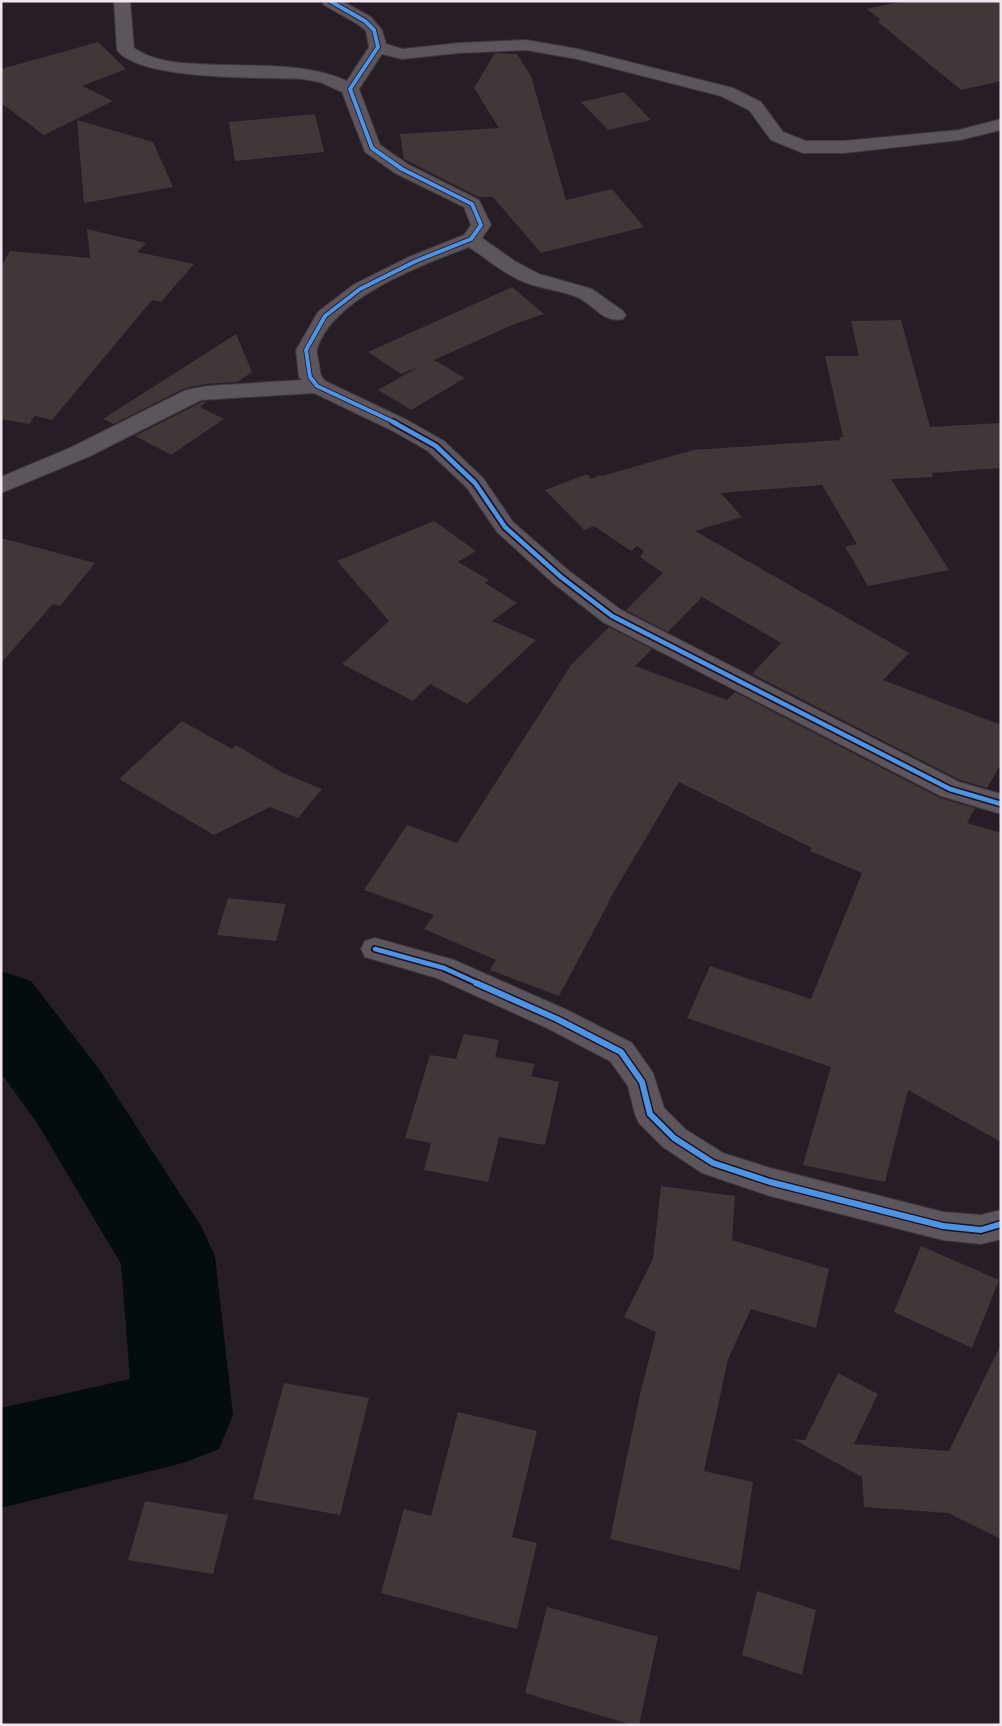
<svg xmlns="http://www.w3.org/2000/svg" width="1002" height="1726" viewBox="0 0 1002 1726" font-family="'Alegreya Sans',sans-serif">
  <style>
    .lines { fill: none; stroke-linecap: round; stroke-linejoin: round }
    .river { fill: #040c0f; fill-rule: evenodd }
    .building { fill: #403738 }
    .minor-casing { stroke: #403840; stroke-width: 2 }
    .minor { fill: #5c555c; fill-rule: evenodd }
    .cycleway-far2-casing { stroke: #211021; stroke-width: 5.5 }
    .cycleway-far1-casing { stroke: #211021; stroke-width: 8 }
    .cycleway-casing { stroke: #211021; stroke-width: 9 }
    .cycleway-far2 { stroke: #4d94e3; stroke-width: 4 }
    .cycleway-far1 { stroke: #4d94e3; stroke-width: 4.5 }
    .cycleway { stroke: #4d94e3; stroke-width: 6 }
  </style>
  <rect width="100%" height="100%" fill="#271d26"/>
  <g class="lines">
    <!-- river -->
    <polygon class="river" points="1,971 31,981 99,1069 201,1226 215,1256 233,1415 219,1449 183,1463 1,1508 1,1408 130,1379 121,1264 37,1123 1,1073"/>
  </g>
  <!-- building -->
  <g class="building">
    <polygon points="904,1 1001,1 1001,81 961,90 877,21 881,20 867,9"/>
    <polygon points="98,42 126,69 82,86 113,101 44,135 1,103 1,69"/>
    <polygon points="495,53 517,54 531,76 566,200 612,189 644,227 541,253 493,197 478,197 404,159 400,134 499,128 474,88"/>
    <polygon points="624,92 651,120 608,130 581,102"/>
    <polygon points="315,114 324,152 235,161 229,122"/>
    <polygon points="77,120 153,142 173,187 84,203"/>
    <polygon points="87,229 146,243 137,252 194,264 161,302 152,300 52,420 35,416 29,424 1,419 1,267 10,251 90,258"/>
    <polygon points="512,287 544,314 512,325 434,360 465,378 411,410 378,390 418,367 401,374 368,352"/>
    <polygon points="901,320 930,427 1001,423 1001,468 932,473 933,477 891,479 949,570 868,586 845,547 857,544 822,485 721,493 742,517 695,531 909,653 883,680 1001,725 1001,764 987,788 960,780 752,674 781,643 702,597 668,632 626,610 663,573 640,557 644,551 637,546 631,551 594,526 584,530 545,490 587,474 591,479 600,475 602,476 693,450 840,440 839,437 843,437 825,356 859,356 851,321"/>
    <polygon points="236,334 252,372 237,382 207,384 185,388 114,424 103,419"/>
    <polygon points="207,401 200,407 224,419 171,455 135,436 202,402"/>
    <polygon points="434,521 476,551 458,562 489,580 485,583 517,603 492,621 536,640 467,704 430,684 413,701 342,664 389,621 337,561"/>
    <polygon points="1,538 95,563 60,606 53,604 1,663"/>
    <polygon points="609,627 652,649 635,666 727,700 735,692 940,798 975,808 967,823 1001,833 1001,1142 908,1090 885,1182 803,1165 831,1067 687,1018 710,966 811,999 862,873 810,851 812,848 679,782 608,902 609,902 559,996 490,970 496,960 424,929 434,915 364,890 407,825 457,843 571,665"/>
    <polygon points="182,721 232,749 236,745 283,773 322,789 298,818 270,807 214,835 119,779"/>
    <polygon points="228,898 286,904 276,941 217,935"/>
    <polygon points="464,1034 499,1040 495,1057 535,1064 531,1076 559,1082 545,1145 499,1137 488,1182 424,1170 431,1143 405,1138 430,1055 456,1059"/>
    <polygon points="661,1186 735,1196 732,1240 829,1269 816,1328 751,1309 728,1359 704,1471 753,1482 740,1570 610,1539 640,1394 656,1332 624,1317 653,1259"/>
    <polygon points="921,1246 999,1280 972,1348 894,1312"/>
    <polygon points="1001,1344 1001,1539 948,1513 864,1507 862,1477 793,1439 805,1440 838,1373 878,1394 854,1444 949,1451"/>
    <polygon points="284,1383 369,1398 340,1515 253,1499"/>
    <polygon points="458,1412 537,1431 512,1537 537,1543 517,1629 381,1593 404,1509 431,1516"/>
    <polygon points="145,1501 228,1515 213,1574 128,1560"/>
    <polygon points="757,1591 816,1610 802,1675 742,1655"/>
    <polygon points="547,1607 658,1637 639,1725 632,1725 525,1693"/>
  </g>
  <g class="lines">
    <defs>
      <g id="minor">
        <path d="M 114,1 L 130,1 L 134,48 C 153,61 176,63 199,64 C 246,67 304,61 347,81 L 369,47 L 366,31 L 359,25 L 324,5 L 322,1 L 342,1 L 371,17 L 382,30 L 386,44 L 403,49 L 459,43 L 526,40 L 578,49 L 733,88 L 761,102 L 783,132 L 806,141 L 844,141 L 959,130 L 1001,119 L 1001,130 L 960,140 L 844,153 L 803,153 L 771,140 L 749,110 L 721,96 L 577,59 L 526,50 L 459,53 L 402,59 L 382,54 L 359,89 L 380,145 L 409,165 L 479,200 L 491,225 L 482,238 L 516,262 L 539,274 L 592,289 L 623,311 L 626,315 L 623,319 C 604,324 593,304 577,297 C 560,290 541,289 524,282 C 504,274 487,259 469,247 C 422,265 333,297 317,349 C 316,353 318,359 319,364 C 320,371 320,376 325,381 L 407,420 L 444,441 L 483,478 L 513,522 L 569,571 L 621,610 L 959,782 L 1001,794 L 1001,814 L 941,796 L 603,622 L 553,583 L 497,532 L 467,488 L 428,451 L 391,430 L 314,393 L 201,400 L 88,457 L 1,493 L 1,477 L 72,447 L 186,390 L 207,386 L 302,380 L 299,377 L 296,350 L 318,312 L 353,285 L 409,257 L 464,235 L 471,225 L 464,207 L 395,173 L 365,152 L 342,92 L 320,82 L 302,79 C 264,77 139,81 117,50 Z"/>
        <polygon points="375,938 454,960 567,1010 632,1043 653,1073 664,1108 685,1129 723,1153 770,1168 943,1212 981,1215 1001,1210 1001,1239 981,1244 943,1240 770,1196 702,1173 663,1147 639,1123 635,1114 628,1086 610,1061 547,1028 437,978 365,957 361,949 365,941"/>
      </g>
    </defs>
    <!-- minor casing -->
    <use href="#minor" class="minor-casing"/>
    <!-- minor -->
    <use href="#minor" class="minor"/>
    <defs>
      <polyline id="cycleway-far2" points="330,1 365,21 374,30 378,47 350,89 372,148 402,169 472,204 481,225 471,239 416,261 360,289 325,316 306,350 310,377 317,386 396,423"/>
      <g id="cycleway-far1">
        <polyline points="393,422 436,446 475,483 505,527 561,577 612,616 950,789 1001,804"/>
        <polyline points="375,949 444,968 479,984"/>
      </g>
      <polyline id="cycleway" points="476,983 557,1019 621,1052 642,1082 650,1114 674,1138 713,1163 770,1182 943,1226 981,1230 1001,1224"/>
    </defs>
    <!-- cycleway-far2 casing -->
    <use href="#cycleway-far2" class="cycleway-far2-casing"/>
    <!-- cycleway-far1 casing -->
    <use href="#cycleway-far1" class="cycleway-far1-casing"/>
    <!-- cycleway casing -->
    <use href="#cycleway" class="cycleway-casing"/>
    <!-- cycleway-far2 -->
    <use href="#cycleway-far2" class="cycleway-far2"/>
    <!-- cycleway-far1 -->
    <use href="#cycleway-far1" class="cycleway-far1"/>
    <!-- cycleway -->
    <use href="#cycleway" class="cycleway"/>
  </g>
  <!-- border -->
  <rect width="1002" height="1726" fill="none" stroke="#f1e5f0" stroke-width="5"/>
</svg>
